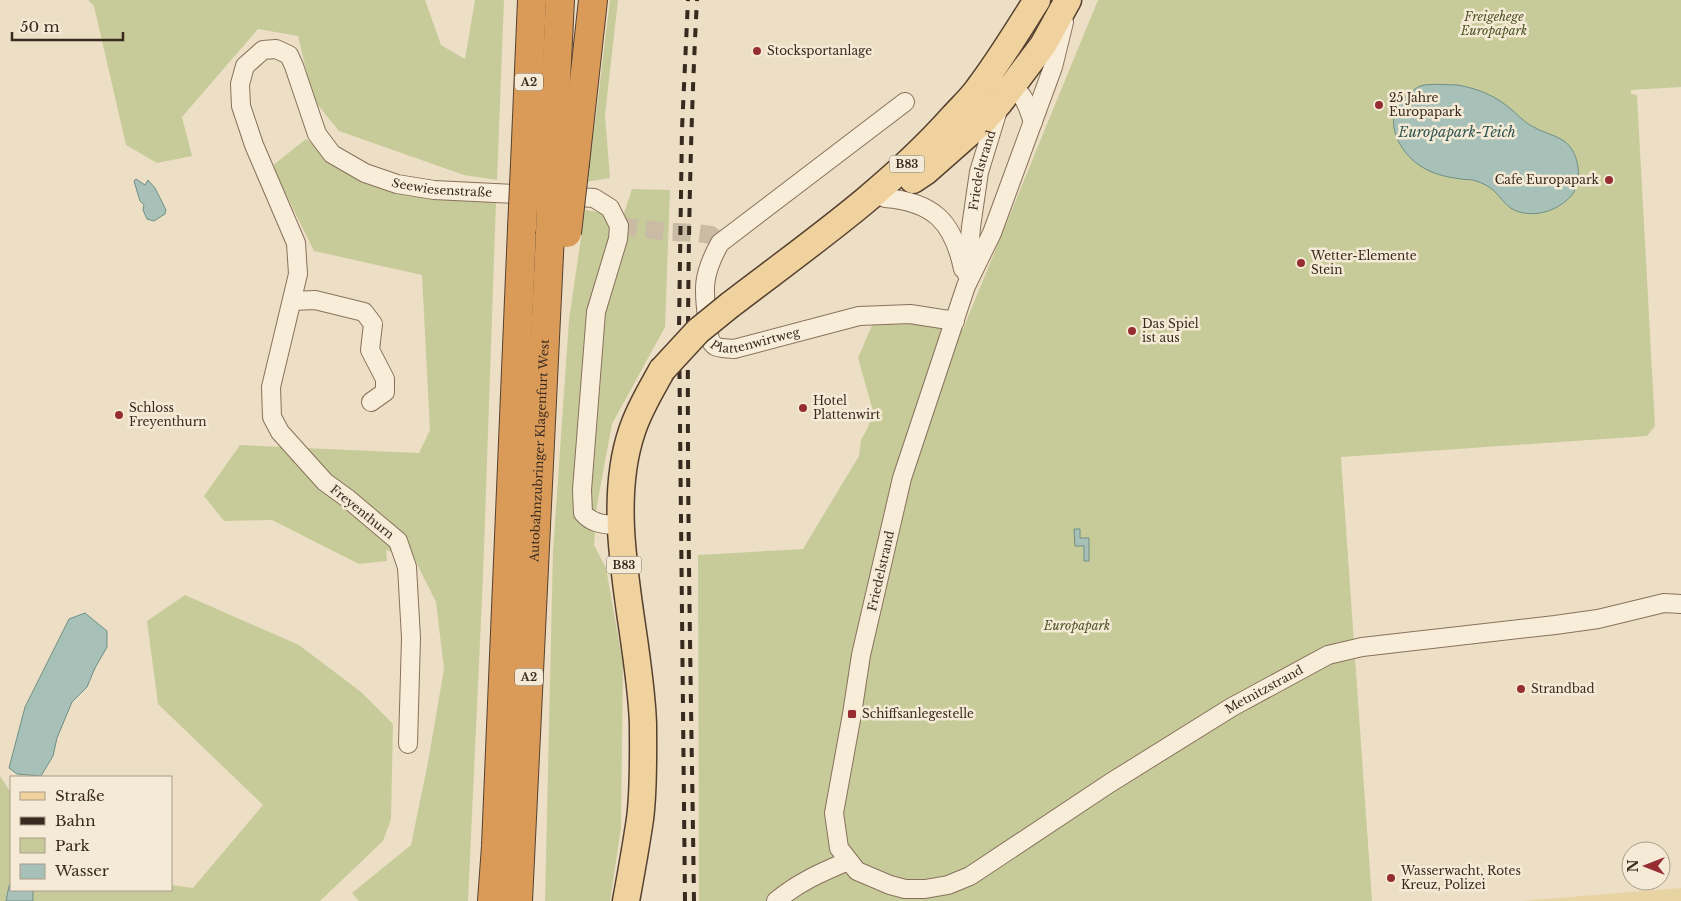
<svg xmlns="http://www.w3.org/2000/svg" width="1681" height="901" viewBox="0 0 1681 901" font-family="'Libre Baskerville',serif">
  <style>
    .green { fill: #c7cb99 }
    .sand { fill: #e8d3a3 }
    .water { fill: #a7c1b8; stroke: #6e8f85 }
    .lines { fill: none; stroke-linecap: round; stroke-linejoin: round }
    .street-tunnel { stroke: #c9bba4; stroke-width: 18; stroke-dasharray: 18 9; stroke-linecap: butt }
    .street-casing { stroke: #88715c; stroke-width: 20 }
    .primary-casing { stroke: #564030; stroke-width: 29 }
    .highway-casing { stroke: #564030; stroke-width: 30 }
    .street { stroke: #f8edd8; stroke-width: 18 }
    .primary { stroke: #efd29e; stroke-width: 26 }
    .highway { stroke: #da9b59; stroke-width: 28 }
    .rail { stroke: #382a1f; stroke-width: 4; stroke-dasharray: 9 9; stroke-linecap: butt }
    .primary-bridge-casing { stroke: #564030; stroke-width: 29; stroke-linecap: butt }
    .highway-bridge-casing { stroke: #564030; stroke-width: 30; stroke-linecap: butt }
    .primary-bridge { stroke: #efd29e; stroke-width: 26 }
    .highway-bridge { stroke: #da9b59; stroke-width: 28 }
    .poi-dot { fill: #952d33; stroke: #f5ead5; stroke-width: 2 }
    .labels { text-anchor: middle; stroke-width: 5; stroke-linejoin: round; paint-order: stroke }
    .shield { fill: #f5ead5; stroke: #716456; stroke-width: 1 }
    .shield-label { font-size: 11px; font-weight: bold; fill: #382a1f }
    .park-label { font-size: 12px; font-style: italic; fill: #4b5426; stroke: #f5ead5 }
    .poi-label { font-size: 12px; fill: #382a1f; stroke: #f5ead5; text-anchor: start }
    .street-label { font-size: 12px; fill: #382a1f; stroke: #f5ead5 }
    .water-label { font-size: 14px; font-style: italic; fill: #2f5753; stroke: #f5ead5 }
  </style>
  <rect width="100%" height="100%" fill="#eddfc5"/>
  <!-- green -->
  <g class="green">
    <polygon points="88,0 425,0 441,45 465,59 475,0 504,0 497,180 464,175 339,131 313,99 298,36 258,29 182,117 192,156 157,163 126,145 94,6"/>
    <polygon points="610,0 618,0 605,115 610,178 586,182 596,115"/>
    <polygon points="1098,0 1681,0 1681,87 1631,90 1631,94 1637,95 1655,426 1647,436 1341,457 1372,901 699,901 698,555 803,549 859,456 861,440 868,427 873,411 858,358 873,323 913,323 963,329"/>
    <path d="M 306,139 C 319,149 332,160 345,169 C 387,198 447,201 496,202 L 483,577 L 468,901 L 359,901 L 352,893 L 411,845 L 428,762 L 444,669 L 436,602 L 415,560 L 386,550 L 387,561 L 359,564 L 272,520 L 224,521 L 204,496 L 240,445 L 419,453 L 430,430 L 422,275 L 314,251 L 272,166 Z"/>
    <polygon points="632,189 670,190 665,327 612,424 597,505 594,545 606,568 623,664 621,828 610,901 545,901 553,551 569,320 585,210 623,216"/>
    <polygon points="185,595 299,645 361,692 393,724 391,819 383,841 320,901 33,901 33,890 171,890 171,885 193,888 263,805 158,704 147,621"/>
    <polygon points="0,776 11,793 11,883 9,886 6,901 0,901"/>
  </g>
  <!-- sand -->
  <polygon class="sand" points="1681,888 1681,901 1522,901"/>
  <!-- water -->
  <g class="water">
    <path d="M 1458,85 C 1479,89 1496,96 1512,110 C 1518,115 1523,121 1530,125 C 1540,132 1554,134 1564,141 C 1580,152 1583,182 1571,196 C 1557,212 1531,219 1512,209 C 1504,204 1500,196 1493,190 C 1489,186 1482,183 1476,181 C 1472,179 1466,180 1461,179 C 1446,177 1432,174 1419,165 C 1396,149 1381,115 1408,95 C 1411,92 1416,88 1420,86 C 1431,83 1446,85 1458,85 Z"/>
    <polygon points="136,179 145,185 148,180 155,188 166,210 165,214 154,221 147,219 143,210 144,205 140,201 134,181"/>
    <polygon points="1074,529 1080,529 1080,538 1089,538 1089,561 1084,561 1084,546 1075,546"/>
    <polygon points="85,613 107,631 107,647 95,668 87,687 72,702 57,738 53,756 41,776 17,774 9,768 25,707 69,619"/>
    <polygon points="11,883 11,890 33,890 33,901 6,901 9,886"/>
  </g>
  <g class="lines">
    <!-- street-tunnel -->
    <polyline class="street-tunnel" points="619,226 670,232 697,233 711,235 720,243"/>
    <defs>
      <g id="street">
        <path id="s1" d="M 1064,22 L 1053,67 L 992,233 L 966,286 L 902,478 L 861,655 L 852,714 L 834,813 L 839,848 L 857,871 L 890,885 L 905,889 L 925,889 L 948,885 L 970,876 L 1110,783 L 1232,707 L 1328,655 L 1362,647 L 1555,625 L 1598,619 L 1664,603 L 1681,604"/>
        <path d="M 1003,86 C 1023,87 1027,105 1033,122"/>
        <path id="s2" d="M 905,102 L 720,243 C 702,275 703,289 708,325 C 709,333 708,341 715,346 C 720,349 728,348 734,349 L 859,316 L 910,314 L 955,321"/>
        <path d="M 561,196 L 594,198 L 610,208 L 619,226 L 618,239 L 596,312 L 582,490 L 583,513 C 593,525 606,524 621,526"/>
        <path d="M 885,198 C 933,202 953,221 963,269"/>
        <path id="s3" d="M 967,275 L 971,227 L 979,172 L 998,110"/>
        <polyline points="292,301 315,300 364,312 373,324 370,350 385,379 385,392 371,402"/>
        <path id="s4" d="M 408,744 L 411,638 L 407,567 L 398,541 L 347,498 L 325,482 L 280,432 L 272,417 L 271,387 L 298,274 L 296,243 L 254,145 L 241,106 L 240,84 L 245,66 L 263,50 L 276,49 L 289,55 L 294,66 L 317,134 L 332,154 L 365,173 L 397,184 L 434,190 L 533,195"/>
        <path d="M 776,901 C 799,882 820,873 848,861"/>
      </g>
      <g id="primary">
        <polyline points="913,180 925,172 984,120 1000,102 1043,45 1068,0"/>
        <path d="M 730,305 C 807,246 888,190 953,117 C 961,108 971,99 978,89 C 1000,60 1018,30 1037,0"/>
        <path d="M 626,901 C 631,874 636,846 640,819 C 644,788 643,755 643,724 C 640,632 602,519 632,431 C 639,409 651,390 662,370"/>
      </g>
      <g id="highway">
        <polyline points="552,163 560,0"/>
        <polyline points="575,163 593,0"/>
        <polyline points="525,164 532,0"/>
        <polyline points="492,901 496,846 522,228"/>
        <path id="s5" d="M 518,901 L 550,234"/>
      </g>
    </defs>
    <!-- street casing -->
    <use href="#street" class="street-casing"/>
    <!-- primary casing -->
    <use href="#primary" class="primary-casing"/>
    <!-- highway casing -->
    <use href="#highway" class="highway-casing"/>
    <!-- street -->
    <use href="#street" class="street"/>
    <!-- primary -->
    <use href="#primary" class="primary"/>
    <!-- highway -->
    <use href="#highway" class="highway"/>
    <!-- rail -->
    <g class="rail">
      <polyline points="685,901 679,327 682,129 688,0"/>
      <path d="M 694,901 C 690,601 681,300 697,0"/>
    </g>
    <defs>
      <polyline id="primary-bridge" points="662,370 698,331 730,305"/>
      <g id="highway-bridge">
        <polyline points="522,228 525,164"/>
        <polyline points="567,233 575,163"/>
        <polyline points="550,234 552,163"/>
      </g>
    </defs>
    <!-- primary-bridge casing -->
    <use href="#primary-bridge" class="primary-bridge-casing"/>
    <!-- highway-bridge casing -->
    <use href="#highway-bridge" class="highway-bridge-casing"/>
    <!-- primary-bridge -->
    <use href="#primary-bridge" class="primary-bridge"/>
    <!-- highway-bridge -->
    <use href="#highway-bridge" class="highway-bridge"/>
  </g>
  <!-- markers -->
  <g class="poi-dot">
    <circle cx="757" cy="51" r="5"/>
    <circle cx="1379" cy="105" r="5"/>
    <circle cx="1609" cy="180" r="5"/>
    <circle cx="1301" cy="263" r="5"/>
    <circle cx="1132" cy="331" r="5"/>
    <circle cx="803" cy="408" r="5"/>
    <circle cx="119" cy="415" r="5"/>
    <circle cx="1521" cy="689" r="5"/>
    <rect x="847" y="709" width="10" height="10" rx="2.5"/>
    <circle cx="1391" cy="878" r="5"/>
  </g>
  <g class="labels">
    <!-- shield labels -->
    <g class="shield">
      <rect x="515" y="73.5" width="28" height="17" rx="4"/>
      <rect x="889.5" y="155.5" width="35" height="17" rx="4"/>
      <rect x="606.5" y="556.5" width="35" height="17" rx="4"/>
      <rect x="515" y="668.5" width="28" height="17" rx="4"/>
    </g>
    <g class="shield-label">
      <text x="529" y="86">A2</text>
      <text x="907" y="168">B83</text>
      <text x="624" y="569">B83</text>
      <text x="529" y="681">A2</text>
    </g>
    <!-- park labels -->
    <g class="park-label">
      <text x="1494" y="21">Freigehege<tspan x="1494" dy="14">Europapark</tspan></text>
      <text x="1077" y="630">Europapark</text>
    </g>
    <!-- poi labels -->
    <g class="poi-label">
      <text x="767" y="55">Stocksportanlage</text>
      <text x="1389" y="102">25 Jahre<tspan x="1389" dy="14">Europapark</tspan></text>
      <text x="1599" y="184" text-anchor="end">Cafe Europapark</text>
      <text x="1311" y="260">Wetter-Elemente<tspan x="1311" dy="14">Stein</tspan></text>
      <text x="1142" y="328">Das Spiel<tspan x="1142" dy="14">ist aus</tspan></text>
      <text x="813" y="405">Hotel<tspan x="813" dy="14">Plattenwirt</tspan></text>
      <text x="129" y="412">Schloss<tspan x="129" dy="14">Freyenthurn</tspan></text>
      <text x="1531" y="693">Strandbad</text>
      <text x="862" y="718">Schiffsanlegestelle</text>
      <text x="1401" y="875">Wasserwacht, Rotes<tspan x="1401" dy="14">Kreuz, Polizei</tspan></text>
    </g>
    <!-- street labels -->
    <g class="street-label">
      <text dy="4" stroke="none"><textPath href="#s3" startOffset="106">Friedelstrand</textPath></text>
      <text dy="4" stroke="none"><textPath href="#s4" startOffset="1026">Seewiesenstraße</textPath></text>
      <text dy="4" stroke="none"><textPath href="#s2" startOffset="382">Plattenwirtweg</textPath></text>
      <text dy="4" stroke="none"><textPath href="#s5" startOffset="451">Autobahnzubringer Klagenfurt West</textPath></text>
      <text transform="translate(362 512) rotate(39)" y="4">Freyenthurn</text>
      <text transform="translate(881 571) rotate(-77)" y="4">Friedelstrand</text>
      <text dy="4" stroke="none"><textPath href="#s1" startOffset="1358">Metnitzstrand</textPath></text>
    </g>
    <!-- water labels -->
    <g class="water-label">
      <text x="1457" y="137">Europapark-Teich</text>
    </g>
  </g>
  <!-- legend -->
  <rect x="10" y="776" width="162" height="115" fill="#f5ead5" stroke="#a99d8c"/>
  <rect x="20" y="792" width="25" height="8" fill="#efd29e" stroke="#a99d8c"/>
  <text x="55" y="801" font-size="15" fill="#382a1f">Straße</text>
  <rect x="20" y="817" width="25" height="8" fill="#382a1f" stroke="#a99d8c"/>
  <text x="55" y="826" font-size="15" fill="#382a1f">Bahn</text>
  <rect x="20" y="838" width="25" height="15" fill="#c7cb99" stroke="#a99d8c"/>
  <text x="55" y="851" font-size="15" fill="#382a1f">Park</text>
  <rect x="20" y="864" width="25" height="15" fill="#a7c1b8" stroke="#a99d8c"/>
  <text x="55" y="876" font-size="15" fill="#382a1f">Wasser</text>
  <!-- north arrow -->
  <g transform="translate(1646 866) rotate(270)"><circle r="24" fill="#f5ead5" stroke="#a99d8c"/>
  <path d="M0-4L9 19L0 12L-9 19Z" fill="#952d33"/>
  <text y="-8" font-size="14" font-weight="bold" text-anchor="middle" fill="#382a1f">N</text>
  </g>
  <!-- scale -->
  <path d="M12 32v8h111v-8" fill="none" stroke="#382a1f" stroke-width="2.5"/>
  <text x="20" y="32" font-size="15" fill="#382a1f" stroke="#f5ead5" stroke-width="4" paint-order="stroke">50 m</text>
</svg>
